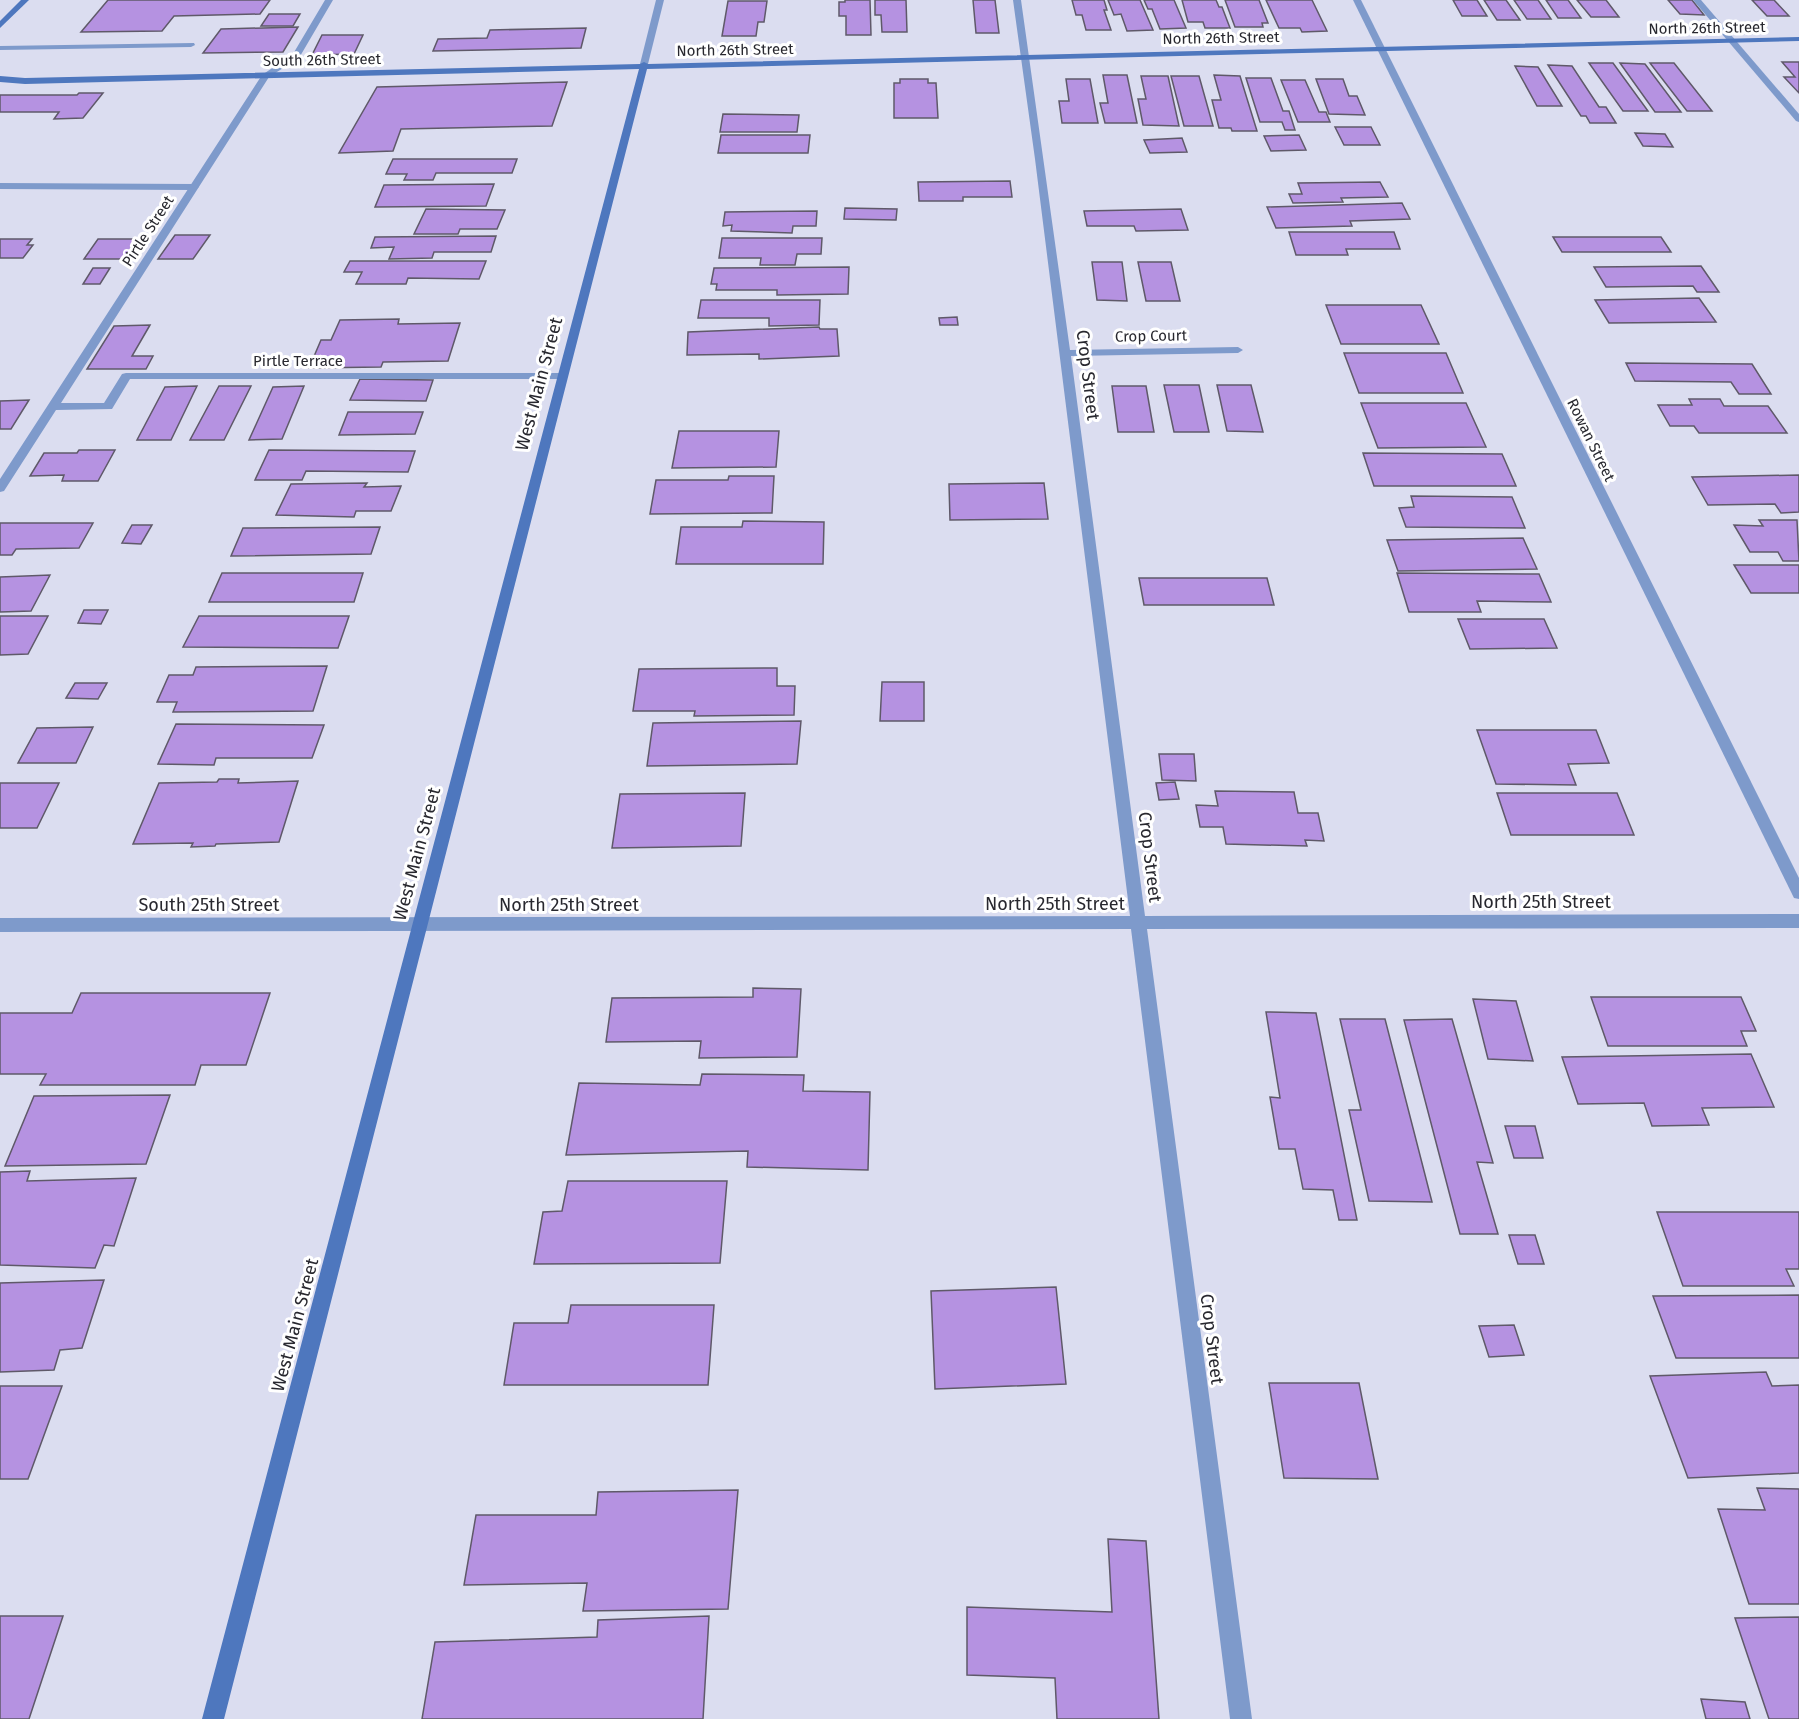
<svg xmlns="http://www.w3.org/2000/svg" width="1799" height="1719" viewBox="0 0 1799 1719" font-family="'Fira Sans',sans-serif">
  <style>
    .building { fill: #b592e1; stroke: #5f5969; stroke-width: 1.5 }
    .lines { fill: none; stroke-linecap: round; stroke-linejoin: round }
    .lane { fill: #7e9acb; fill-rule: evenodd }
    .street { fill: #7e9acb; fill-rule: evenodd }
    .secondary { fill: #4e77be; fill-rule: evenodd }
    .labels { text-anchor: middle; stroke-width: 6; stroke-linejoin: round; paint-order: stroke }
    .far-street-label { font-size: 15px; fill: #28282f; stroke: #fff }
    .street-label { font-size: 18px; fill: #28282f; stroke: #fff }
  </style>
  <rect width="100%" height="100%" fill="#dbddf0"/>
  <!-- building -->
  <g class="building">
    <polygon points="108,0 270,0 260,14 174,16 162,31 81,32"/>
    <polygon points="845,0 870,0 871,35 846,35 846,16 839,16 839,2 845,2"/>
    <polygon points="875,0 906,0 907,32 882,32 881,15 875,15"/>
    <polygon points="973,0 995,0 999,33 976,33"/>
    <polygon points="1072,0 1104,0 1107,10 1104,10 1111,30 1086,30 1082,15 1076,15"/>
    <polygon points="1108,0 1140,0 1153,30 1127,31 1121,14 1114,15"/>
    <polygon points="1144,0 1174,0 1186,28 1160,29 1152,9 1148,9"/>
    <polygon points="1182,0 1216,0 1219,7 1222,7 1230,28 1205,28 1203,22 1188,22"/>
    <polygon points="1225,0 1259,0 1268,23 1262,23 1263,27 1235,27"/>
    <polygon points="1266,0 1312,0 1327,31 1302,32 1300,28 1279,28"/>
    <polygon points="1453,0 1477,0 1487,16 1462,16"/>
    <polygon points="1484,0 1506,0 1520,20 1497,20"/>
    <polygon points="1514,0 1538,0 1551,19 1527,19"/>
    <polygon points="1546,0 1568,0 1581,18 1558,18"/>
    <polygon points="1577,0 1606,0 1619,17 1591,17"/>
    <polygon points="1668,0 1692,0 1704,15 1680,14"/>
    <polygon points="1752,0 1774,0 1789,16 1767,16"/>
    <polygon points="728,1 767,1 764,22 758,22 756,36 722,36"/>
    <polygon points="269,14 300,14 293,26 261,26"/>
    <polygon points="298,27 283,52 203,53 221,29"/>
    <polygon points="586,28 581,48 433,51 438,39 487,38 490,30"/>
    <polygon points="322,35 363,35 354,54 312,55"/>
    <polygon points="1782,62 1799,62 1799,93 1784,77 1795,77"/>
    <polygon points="1589,63 1613,63 1648,111 1623,111"/>
    <polygon points="1620,63 1645,64 1681,112 1655,112"/>
    <polygon points="1650,63 1674,63 1712,111 1687,111"/>
    <polygon points="1548,65 1572,66 1599,107 1606,107 1616,123 1590,123 1586,116 1581,116"/>
    <polygon points="1515,66 1538,67 1562,106 1537,106"/>
    <polygon points="1103,75 1127,75 1137,123 1105,123 1100,103 1108,103"/>
    <polygon points="1214,75 1240,76 1257,131 1232,131 1231,128 1219,128 1212,100 1221,100"/>
    <polygon points="1141,76 1168,76 1179,126 1143,125 1138,99 1146,99"/>
    <polygon points="1171,76 1199,76 1213,126 1184,126"/>
    <polygon points="1246,78 1271,78 1283,111 1289,111 1295,130 1285,130 1282,122 1260,122"/>
    <polygon points="900,79 928,79 928,83 936,83 938,118 894,118 894,83 900,83"/>
    <polygon points="1066,79 1090,79 1098,123 1062,123 1059,101 1069,101"/>
    <polygon points="1316,79 1343,79 1349,96 1357,96 1365,115 1329,114"/>
    <polygon points="1281,80 1305,80 1319,112 1326,112 1330,122 1298,122"/>
    <polygon points="567,82 552,126 401,129 393,151 339,153 377,87"/>
    <polygon points="79,93 103,93 83,118 54,119 59,112 0,112 0,95 77,95"/>
    <polygon points="723,114 799,115 797,132 720,132"/>
    <polygon points="1335,127 1371,127 1380,145 1344,145"/>
    <polygon points="1635,133 1665,134 1673,147 1643,146"/>
    <polygon points="721,135 810,135 808,153 718,153"/>
    <polygon points="1299,135 1306,150 1271,151 1264,136"/>
    <polygon points="1182,138 1187,152 1150,153 1144,140"/>
    <polygon points="393,159 517,159 512,173 436,173 433,180 404,180 407,174 386,174"/>
    <polygon points="1010,181 1012,197 963,197 963,201 919,201 918,182"/>
    <polygon points="1380,182 1388,197 1341,198 1343,202 1293,203 1289,194 1302,194 1298,183"/>
    <polygon points="494,184 486,206 375,207 384,185"/>
    <polygon points="1402,203 1410,219 1350,221 1352,226 1276,228 1267,207"/>
    <polygon points="845,208 897,209 896,220 844,219"/>
    <polygon points="426,209 505,210 497,229 460,229 458,234 414,234"/>
    <polygon points="1181,209 1188,230 1136,231 1134,226 1087,226 1084,211"/>
    <polygon points="817,211 816,226 793,226 792,233 731,231 732,225 723,226 725,212"/>
    <polygon points="1289,232 1394,232 1400,249 1346,249 1348,255 1296,255"/>
    <polygon points="175,235 210,235 193,259 158,259"/>
    <polygon points="496,236 491,252 434,252 432,258 389,259 394,247 371,248 375,237"/>
    <polygon points="1553,237 1661,237 1671,252 1562,252"/>
    <polygon points="722,238 822,238 821,254 797,254 795,265 760,265 761,258 719,258"/>
    <polygon points="0,239 32,239 27,245 33,245 23,258 0,258"/>
    <polygon points="98,239 137,239 124,259 84,259"/>
    <polygon points="350,261 486,261 479,279 408,278 406,284 356,284 362,272 344,272"/>
    <polygon points="1092,262 1122,262 1127,301 1097,300"/>
    <polygon points="1138,262 1171,262 1180,301 1146,301"/>
    <polygon points="1701,266 1719,292 1697,292 1693,286 1606,287 1594,267"/>
    <polygon points="849,267 848,294 777,295 777,290 716,290 717,284 711,284 714,268"/>
    <polygon points="93,268 110,268 100,284 83,284"/>
    <polygon points="1699,298 1716,322 1609,323 1595,300"/>
    <polygon points="701,300 820,300 819,325 769,326 769,318 698,318"/>
    <polygon points="1326,305 1421,305 1439,344 1341,344"/>
    <polygon points="957,317 958,325 940,325 939,318"/>
    <polygon points="399,319 398,324 460,323 448,361 383,362 381,367 309,368 321,340 331,340 340,320"/>
    <polygon points="150,325 132,356 153,356 146,369 87,369 114,326"/>
    <polygon points="819,327 820,329 837,329 839,356 759,359 759,354 687,355 688,332"/>
    <polygon points="1344,353 1446,353 1463,393 1359,393"/>
    <polygon points="1626,363 1752,364 1771,394 1739,394 1731,382 1635,381"/>
    <polygon points="360,379 433,380 426,401 350,400"/>
    <polygon points="1164,385 1199,385 1209,432 1174,432"/>
    <polygon points="1217,385 1251,385 1263,432 1227,431"/>
    <polygon points="197,386 171,440 137,440 165,387"/>
    <polygon points="219,386 251,386 224,440 190,440"/>
    <polygon points="304,386 282,439 249,440 273,387"/>
    <polygon points="1112,386 1146,386 1154,432 1118,432"/>
    <polygon points="1689,399 1720,399 1724,406 1768,406 1787,433 1699,433 1694,426 1670,426 1658,405 1692,405"/>
    <polygon points="29,400 11,429 0,429 0,401"/>
    <polygon points="1361,403 1466,403 1486,447 1378,448"/>
    <polygon points="348,412 423,412 415,434 339,435"/>
    <polygon points="679,431 779,431 776,467 672,468"/>
    <polygon points="79,450 115,450 98,481 62,481 64,475 30,476 44,453 77,453"/>
    <polygon points="269,450 415,451 408,472 306,471 302,480 255,480"/>
    <polygon points="1363,453 1502,454 1516,486 1374,486"/>
    <polygon points="1799,475 1799,512 1781,513 1775,504 1708,505 1692,477"/>
    <polygon points="729,476 774,476 772,513 650,514 656,480 728,480"/>
    <polygon points="367,483 364,487 401,486 391,511 356,511 354,517 276,515 291,484"/>
    <polygon points="1044,483 1048,519 950,520 949,484"/>
    <polygon points="1411,496 1512,497 1525,528 1406,527 1399,508 1414,507"/>
    <polygon points="1759,520 1797,520 1799,561 1783,561 1778,552 1750,552 1734,525 1763,526"/>
    <polygon points="743,521 824,522 823,564 676,564 681,527 742,527"/>
    <polygon points="0,523 93,523 79,548 16,549 12,555 0,555"/>
    <polygon points="132,525 152,525 141,544 122,543"/>
    <polygon points="380,527 371,554 231,556 243,528"/>
    <polygon points="1523,538 1537,569 1398,571 1387,540"/>
    <polygon points="1734,565 1799,565 1799,593 1751,593"/>
    <polygon points="222,573 363,573 354,602 209,602"/>
    <polygon points="1397,573 1539,574 1551,602 1477,601 1481,612 1409,612"/>
    <polygon points="50,575 31,611 0,612 0,577"/>
    <polygon points="1139,578 1267,578 1274,605 1144,605"/>
    <polygon points="84,610 108,610 101,624 78,623"/>
    <polygon points="0,616 48,616 28,654 0,655"/>
    <polygon points="199,616 349,616 338,648 183,647"/>
    <polygon points="1458,619 1544,619 1557,648 1470,649"/>
    <polygon points="327,666 313,711 173,712 177,702 157,702 169,675 193,675 196,667"/>
    <polygon points="777,668 777,686 795,686 794,715 694,716 695,711 633,711 639,669"/>
    <polygon points="882,682 924,682 924,721 880,721"/>
    <polygon points="75,683 107,683 98,699 66,698"/>
    <polygon points="801,721 797,764 647,766 653,723"/>
    <polygon points="176,724 324,725 312,758 216,758 214,765 158,764"/>
    <polygon points="93,727 76,763 18,763 37,728"/>
    <polygon points="1477,730 1596,730 1609,763 1568,764 1576,785 1496,784"/>
    <polygon points="1159,754 1194,754 1196,781 1162,780"/>
    <polygon points="219,779 239,779 238,783 298,781 279,842 216,844 215,846 191,847 193,843 133,844 159,783 217,782"/>
    <polygon points="1175,782 1179,799 1159,800 1156,783"/>
    <polygon points="0,783 59,783 37,828 0,828"/>
    <polygon points="1215,791 1294,792 1298,813 1318,813 1324,841 1305,840 1307,846 1226,844 1223,827 1200,827 1196,805 1218,806"/>
    <polygon points="745,793 741,846 612,848 620,794"/>
    <polygon points="1497,793 1617,793 1634,835 1511,835"/>
    <polygon points="753,988 801,989 797,1057 699,1058 701,1041 606,1042 612,998 753,997"/>
    <polygon points="81,993 270,993 246,1065 201,1065 195,1085 40,1085 46,1074 0,1074 0,1013 72,1013"/>
    <polygon points="1591,997 1741,997 1756,1031 1741,1031 1747,1046 1608,1046"/>
    <polygon points="1473,999 1516,1001 1533,1061 1488,1059"/>
    <polygon points="1266,1012 1316,1013 1357,1220 1339,1220 1333,1190 1303,1189 1295,1149 1279,1149 1270,1097 1280,1098"/>
    <polygon points="1340,1019 1385,1019 1432,1202 1369,1201 1349,1110 1361,1110"/>
    <polygon points="1452,1019 1493,1163 1477,1162 1498,1234 1460,1234 1404,1020"/>
    <polygon points="1751,1054 1774,1107 1702,1108 1709,1125 1652,1126 1644,1103 1578,1104 1562,1057"/>
    <polygon points="702,1074 804,1075 803,1091 870,1092 868,1170 747,1167 748,1151 566,1155 579,1083 700,1085"/>
    <polygon points="170,1095 146,1164 5,1166 34,1096"/>
    <polygon points="1505,1126 1535,1126 1543,1158 1514,1158"/>
    <polygon points="30,1171 27,1181 136,1178 114,1246 104,1245 95,1268 0,1265 0,1172"/>
    <polygon points="568,1181 727,1181 720,1263 534,1264 543,1212 562,1211"/>
    <polygon points="1657,1212 1799,1212 1799,1269 1786,1269 1794,1286 1683,1286"/>
    <polygon points="1509,1235 1535,1235 1544,1264 1518,1264"/>
    <polygon points="104,1280 82,1348 60,1350 54,1370 0,1372 0,1283"/>
    <polygon points="1056,1287 1066,1384 935,1389 931,1291"/>
    <polygon points="1799,1295 1799,1358 1676,1358 1653,1296"/>
    <polygon points="571,1305 714,1305 708,1385 504,1385 514,1323 568,1323"/>
    <polygon points="1514,1325 1524,1355 1489,1357 1479,1326"/>
    <polygon points="1766,1372 1772,1386 1799,1385 1799,1473 1688,1478 1650,1376"/>
    <polygon points="1269,1383 1359,1383 1378,1479 1284,1478"/>
    <polygon points="0,1386 62,1386 28,1479 0,1479"/>
    <polygon points="1757,1488 1799,1489 1799,1604 1749,1604 1718,1509 1765,1510"/>
    <polygon points="738,1490 728,1609 583,1611 587,1583 464,1585 476,1515 596,1515 598,1492"/>
    <polygon points="1108,1539 1146,1541 1159,1719 1057,1719 1055,1678 967,1675 967,1607 1112,1612"/>
    <polygon points="0,1616 63,1616 29,1719 0,1719"/>
    <polygon points="709,1616 703,1719 422,1719 435,1642 597,1637 598,1620"/>
    <polygon points="1799,1617 1799,1719 1769,1719 1735,1618"/>
    <polygon points="1701,1699 1745,1702 1750,1719 1706,1719"/>
  </g>
  <g class="lines">
    <!-- lane -->
    <g class="lane">
      <polygon points="194,43 195,45 191,47 0,50 0,46"/>
      <polygon points="0,183 194,184 199,187 194,190 0,189"/>
    </g>
    <!-- street -->
    <g class="street">
      <polygon points="325,0 333,0 299,58 269,77 61,403 104,403 122,374 126,373 561,373 566,376 561,379 130,379 112,409 56,410 4,491 0,492 0,479 262,75 293,54"/>
      <polygon points="656,0 664,0 648,64 644,66 640,64"/>
      <polygon points="1013,0 1021,0 1070,350 1238,347 1243,350 1238,353 1071,356 1145,916 1799,914 1799,928 1147,929 1252,1719 1230,1719 1131,929 0,932 0,918 1130,916 1035,159"/>
      <polygon points="1353,0 1361,0 1799,878 1799,899 1794,898"/>
      <polygon points="1693,0 1701,0 1799,114 1799,122 1796,121"/>
    </g>
    <!-- secondary -->
    <g class="secondary">
      <polygon points="21,0 29,0 0,28 0,21"/>
      <polygon points="1799,37 1799,41 647,69 224,1719 202,1719 639,69 25,84 0,82 0,76 25,78 640,64 644,62 648,64"/>
    </g>
  </g>
  <g class="labels">
    <!-- far-street labels -->
    <g class="far-street-label">
      <text transform="translate(1707 28) rotate(-1)" y="5">North 26th Street</text>
      <text transform="translate(1221 38) rotate(-1)" y="5">North 26th Street</text>
      <text transform="translate(735 50) rotate(-1)" y="5">North 26th Street</text>
      <text transform="translate(322 60) rotate(-1)" y="5">South 26th Street</text>
      <text transform="translate(148 231) rotate(-57)" y="5">Pirtle Street</text>
      <text transform="translate(1151 336) rotate(-1)" y="5">Crop Court</text>
      <text x="298" y="366">Pirtle Terrace</text>
      <text transform="translate(1591 440) rotate(64)" y="5">Rowan Street</text>
    </g>
    <!-- street labels -->
    <g class="street-label">
      <text transform="translate(1088 375) rotate(83)" y="6">Crop Street</text>
      <text transform="translate(539 384) rotate(-75)" y="6">West Main Street</text>
      <text transform="translate(417 854) rotate(-75)" y="6">West Main Street</text>
      <text transform="translate(1150 857) rotate(83)" y="6">Crop Street</text>
      <text x="1541" y="908">North 25th Street</text>
      <text x="1055" y="910">North 25th Street</text>
      <text x="209" y="911">South 25th Street</text>
      <text x="569" y="911">North 25th Street</text>
      <text transform="translate(295 1325) rotate(-75)" y="6">West Main Street</text>
      <text transform="translate(1212 1339) rotate(83)" y="6">Crop Street</text>
    </g>
  </g>
</svg>
